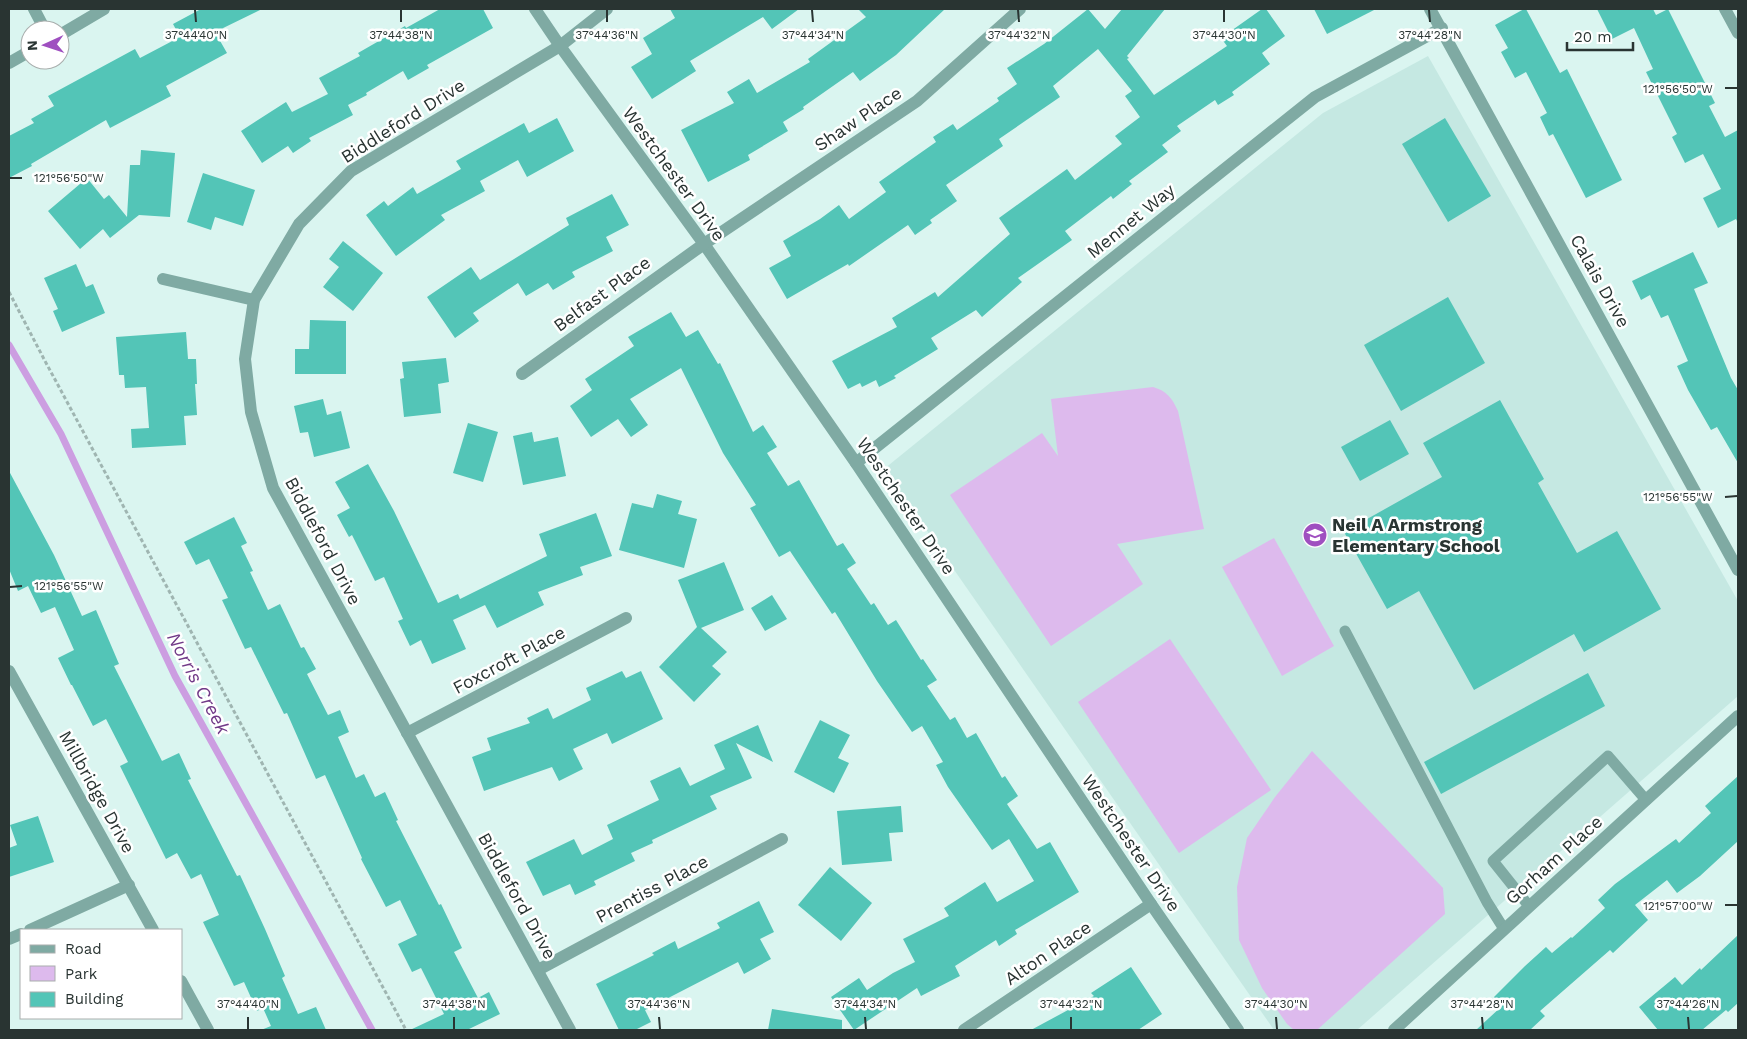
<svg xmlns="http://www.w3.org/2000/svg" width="1747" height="1039" viewBox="0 0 1747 1039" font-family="'Work Sans',sans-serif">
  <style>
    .built { fill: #c5e8e2 }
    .green { fill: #ddbaed }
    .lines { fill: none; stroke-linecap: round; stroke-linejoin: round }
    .stream { stroke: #cc9ee1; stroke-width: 7 }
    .building { fill: #53c5b7 }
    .path { stroke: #9fb5b1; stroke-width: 3; stroke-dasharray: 4 2.5; stroke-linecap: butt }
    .service { stroke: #7faaa3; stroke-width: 11 }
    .minor { stroke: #7faaa3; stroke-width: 12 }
    .tertiary { stroke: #7faaa3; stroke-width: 12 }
    .ticks { fill: none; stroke: #293432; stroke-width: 2 }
    .labels { text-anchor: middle; stroke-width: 5; stroke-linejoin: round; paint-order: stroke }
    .street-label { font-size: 18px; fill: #293432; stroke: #fff }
    .poi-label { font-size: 18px; font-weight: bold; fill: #293432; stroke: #fff; text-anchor: start }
    .water-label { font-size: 19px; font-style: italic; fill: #713a88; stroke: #fff }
    .ticks-label { font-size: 12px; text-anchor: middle; fill: #293432; stroke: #fff; stroke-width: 5; stroke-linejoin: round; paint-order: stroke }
  </style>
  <rect width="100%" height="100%" fill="#daf5f0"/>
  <!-- built -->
  <polygon class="built" points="1428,56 1738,601 1738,696 1357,1030 1274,1030 884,469 1323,113"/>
  <!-- green -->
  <g class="green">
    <path d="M 1153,387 C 1167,391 1172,398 1178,411 L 1204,529 L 1117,544 L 1143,584 L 1051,646 L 950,495 L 1042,433 L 1058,456 L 1051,399 Z"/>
    <polygon points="1274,538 1334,646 1282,676 1222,567"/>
    <polygon points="1170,639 1271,790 1179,853 1078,702"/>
    <polygon points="1312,751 1443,888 1445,914 1317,1030 1294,1030 1287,1024 1262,988 1239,940 1237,887 1247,838 1275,797"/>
  </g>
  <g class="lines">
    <!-- stream -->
    <polyline class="stream" points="9,345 61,434 175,676 372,1030"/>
  </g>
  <!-- building -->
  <g class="building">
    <polygon points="201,9 262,9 215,32 227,53 166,86 171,96 110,128 106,120 31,164 32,166 9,178 9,136 34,123 31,119 54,106 48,96 135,49 140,58 180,37 173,24"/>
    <polygon points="440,9 483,9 493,28 427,65 429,68 408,80 403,71 366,93 367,95 348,105 353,115 309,138 311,141 293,153 288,146 262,163 241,131 286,102 292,112 328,94 319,78 360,56 358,53 405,26 406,28"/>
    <polygon points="670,9 799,9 772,29 763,17 690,61 696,71 652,99 631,67 652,54 643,38 675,18"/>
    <polygon points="858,9 945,9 896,55 860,81 853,72 803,107 804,109 783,122 788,131 748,155 750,160 708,182 681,130 734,103 727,92 749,79 757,93 810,62 808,59 866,17"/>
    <polygon points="1088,9 1105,29 1122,9 1165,9 1127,56 1129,58 1127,59 1154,95 1227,46 1221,38 1262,9 1266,9 1285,36 1262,53 1270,64 1232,92 1234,95 1218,105 1215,100 1177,126 1181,131 1162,145 1168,152 1129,181 1132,184 1113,199 1111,196 1065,231 1072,240 1018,278 1022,282 982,317 976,310 931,338 938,349 894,376 896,378 879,387 876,380 862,387 860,383 848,389 832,361 897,327 892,318 935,292 938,297 1010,234 999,218 1067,169 1075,180 1122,144 1115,136 1140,117 1125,96 1132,91 1098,49 1053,86 1060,97 999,139 1003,146 946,185 957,201 930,220 932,223 915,235 908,225 849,266 848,264 787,299 769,268 791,256 783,241 820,219 839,205 849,219 886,192 879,182 936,142 933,137 953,124 957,130 999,101 997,98 1017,84 1007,68 1044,44"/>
    <polygon points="1314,9 1376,9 1327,34"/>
    <polygon points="1524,9 1526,9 1560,73 1567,69 1622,180 1586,198 1553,134 1549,136 1540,117 1547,113 1526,72 1515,78 1501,52 1508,48 1495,25"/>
    <polygon points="1597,9 1653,9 1656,15 1668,9 1715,103 1709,106 1725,137 1738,130 1738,223 1736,219 1718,228 1703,198 1721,189 1703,154 1685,163 1672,137 1677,134 1646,72 1653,69 1634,28 1612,39"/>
    <polygon points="557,118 574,151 527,177 518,160 480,181 485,191 441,215 445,220 396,256 366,215 384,201 388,206 413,187 417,194 461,169 456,161 524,123 529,133"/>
    <polygon points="1445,118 1491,196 1448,222 1402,144"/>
    <polygon points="141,150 175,153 170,217 139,215 110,238 103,229 80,249 48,211 87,178 104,199 109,195 127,217 130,165 140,165"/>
    <polygon points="203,173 255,190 243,226 215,217 211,230 187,222"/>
    <polygon points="612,194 629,225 606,237 613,251 572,272 575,277 553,290 548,283 526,296 518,283 473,313 479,321 455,338 427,297 471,267 480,280 569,225 566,218"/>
    <polygon points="343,241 383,273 353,311 323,287 339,267 329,259"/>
    <polygon points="1693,252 1708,283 1694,289 1731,378 1738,390 1738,463 1717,427 1711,430 1688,390 1677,366 1688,361 1668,315 1661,318 1650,295 1641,300 1632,281"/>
    <polygon points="76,264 86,287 93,284 105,313 62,332 53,311 58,309 44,278"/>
    <polygon points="1448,297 1485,363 1401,411 1364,345"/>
    <polygon points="671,312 686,337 698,330 718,364 720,363 753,432 763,425 777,447 767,453 788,486 799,480 837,546 843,543 856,563 847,569 871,605 874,603 888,625 896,620 921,660 923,659 937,680 927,686 950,720 955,717 967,738 976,733 1002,778 1005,776 1018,796 1007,804 1037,849 1050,842 1079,892 1015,930 1017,934 999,946 996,940 955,966 960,976 921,996 917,988 854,1030 831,997 859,978 867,990 893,973 915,962 903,939 949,916 944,908 985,882 997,902 1034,881 1009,839 992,850 948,787 936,765 943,762 922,726 912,732 877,681 835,612 832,614 790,551 779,557 750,508 756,505 723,453 681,368 630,399 648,425 631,437 618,419 591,437 570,406 592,390 585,379 634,346 628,337"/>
    <polygon points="310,320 346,321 346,374 295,374 295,349 309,349"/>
    <polygon points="186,332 188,359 196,359 197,384 195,384 197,415 184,416 186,445 132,448 131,429 149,428 146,387 125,388 124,375 119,375 116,337"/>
    <polygon points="446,358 449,382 438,384 441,413 404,417 400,379 404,378 402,362"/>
    <polygon points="323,399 327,415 341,411 350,448 314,457 308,432 300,433 294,406"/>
    <polygon points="1500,400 1544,479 1538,483 1577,553 1617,531 1661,609 1584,652 1574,634 1474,690 1419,591 1387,609 1344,532 1442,477 1423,443"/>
    <polygon points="1390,420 1409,454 1360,481 1341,447"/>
    <polygon points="468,423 498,432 483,482 453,473"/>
    <polygon points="532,432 534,442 558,437 566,476 523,485 513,436"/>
    <polygon points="368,464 394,511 438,603 458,594 460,599 547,556 539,534 596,513 612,556 580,567 583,575 538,592 544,605 497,628 485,605 453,620 466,649 432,664 421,640 410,646 398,621 403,619 384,577 375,581 352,535 349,537 337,515 350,508 335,482"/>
    <polygon points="9,471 54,555 82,616 96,610 119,664 114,666 162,761 179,753 191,779 188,780 237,876 240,875 265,929 285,976 282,978 298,1014 316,1007 326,1030 261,1030 271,1026 263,1008 257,1011 244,982 234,986 203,922 219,915 201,874 191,879 177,853 166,859 120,766 128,762 106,719 93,726 72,685 71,685 58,658 74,650 55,607 41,613 28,586 18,591 9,569"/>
    <polygon points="657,494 682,501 678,514 697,519 684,568 619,550 632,503 653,508"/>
    <polygon points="234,517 247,543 241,546 253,571 250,572 268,610 280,604 301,648 304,647 316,669 307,674 328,715 340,710 349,732 338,737 356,778 364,774 375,797 385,792 398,820 396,821 439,905 441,904 462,948 454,952 478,998 489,992 500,1014 467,1030 410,1030 444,1014 421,968 412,972 398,944 417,935 400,900 386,907 361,859 362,858 325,775 316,779 287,713 284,714 251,647 245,649 222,600 228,598 209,559 196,565 184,542"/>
    <polygon points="724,562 744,610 701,628 727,652 712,666 721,674 694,702 659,667 697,627 678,580"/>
    <polygon points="772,595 787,619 765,631 751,608"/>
    <polygon points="622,671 626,678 641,671 663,719 612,744 607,733 573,749 583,769 559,781 552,767 484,791 472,757 491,750 487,738 530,723 527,718 548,708 553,719 591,700 586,688"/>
    <polygon points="1588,673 1605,706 1441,794 1424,762"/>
    <polygon points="820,720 850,735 838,758 849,763 834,793 794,772"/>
    <polygon points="758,725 773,762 736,743 752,778 710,796 717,809 652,840 653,843 631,853 635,861 594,881 596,885 575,895 570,884 543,896 526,862 574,839 582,855 613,839 607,825 659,800 650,781 680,767 690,786 725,769 714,745"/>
    <polygon points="1738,776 1738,841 1700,876 1677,893 1667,880 1635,905 1648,920 1613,953 1610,950 1540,1011 1545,1016 1530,1030 1476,1030 1502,1006 1494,997 1525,966 1546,947 1552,953 1571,937 1572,938 1605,908 1598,900 1615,884 1676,839 1679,843 1711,813 1705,806"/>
    <polygon points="901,806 903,832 889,833 892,861 842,865 837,811"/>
    <polygon points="38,816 54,862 9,877 9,848 17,845 10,825"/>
    <polygon points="830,867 872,903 841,941 798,905"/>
    <polygon points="759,901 774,932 760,939 771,959 744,974 738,962 645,1010 651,1022 635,1030 619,1030 596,984 654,955 652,953 675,941 678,949 720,928 717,923"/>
    <polygon points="1738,935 1738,1003 1728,1012 1726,1010 1702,1030 1658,1030 1639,1007 1675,977 1682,985 1700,968 1701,970"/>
    <polygon points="1131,967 1162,1014 1138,1030 1031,1030 1094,996 1091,993"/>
    <polygon points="772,1009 842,1020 842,1030 768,1030"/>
  </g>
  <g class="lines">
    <!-- path -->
    <polyline class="path" points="9,292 45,361 406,1030"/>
    <!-- service -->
    <g class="service">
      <polyline points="1345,631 1487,902 1504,929"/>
      <polyline points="1529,906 1493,861 1608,756 1646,800"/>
    </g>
    <!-- minor -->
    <g class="minor">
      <polyline points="34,9 45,30"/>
      <polyline points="535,9 560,46 704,244 856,463 1151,904 1238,1030"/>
      <polyline points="1430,9 1738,570"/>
      <polyline points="1725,9 1738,33"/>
      <polyline points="163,279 254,300"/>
      <polyline points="522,374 704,244 917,101 1020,9"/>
      <polyline points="856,463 1315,97 1442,28"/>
      <polyline points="9,671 153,930"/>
      <polyline points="407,733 626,618"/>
      <polyline points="30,930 129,885"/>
      <polyline points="9,939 21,934"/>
      <polyline points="538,970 782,839"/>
      <polyline points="181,981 208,1030"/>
      <polyline points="570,1030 273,488 251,412 245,359 254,300 299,224 351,171 560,46 607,9"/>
      <polyline points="964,1030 1151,904"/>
      <polyline points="1394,1030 1738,716"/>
    </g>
    <!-- tertiary -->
    <g class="tertiary">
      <polyline points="60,35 104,9"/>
      <polyline points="9,63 30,51"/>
    </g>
  </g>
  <!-- ticks -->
  <path class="ticks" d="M 195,10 L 196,22M 401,10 L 401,22M 607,10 L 607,22M 812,10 L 813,22M 1018,10 L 1019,22M 1224,10 L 1224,22M 1429,10 L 1430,22M 1725,88 L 1737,88M 10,178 L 22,178M 1725,497 L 1737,496M 10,587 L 22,586M 1725,905 L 1737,905M 248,1017 L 248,1029M 454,1017 L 454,1029M 659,1017 L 660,1029M 865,1017 L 866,1029M 1071,1017 L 1071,1029M 1276,1017 L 1277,1029M 1482,1017 L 1483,1029M 1688,1017 L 1689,1029"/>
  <!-- icons -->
  <defs>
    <symbol id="school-disc" viewBox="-11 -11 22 22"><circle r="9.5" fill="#9f4fc0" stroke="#fff"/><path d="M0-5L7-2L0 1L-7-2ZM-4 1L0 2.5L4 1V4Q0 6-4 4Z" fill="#fff"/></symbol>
  </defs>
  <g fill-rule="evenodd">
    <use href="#school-disc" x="1301" y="521" width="28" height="28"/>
  </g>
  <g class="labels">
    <!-- street labels -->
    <g class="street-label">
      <text transform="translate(858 119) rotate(-34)" y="6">Shaw Place</text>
      <text transform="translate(403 121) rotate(-32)" y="6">Biddleford Drive</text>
      <text transform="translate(674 174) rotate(54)" y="6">Westchester Drive</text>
      <text transform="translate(1131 221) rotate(-39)" y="6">Mennet Way</text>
      <text transform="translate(1600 281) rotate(61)" y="6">Calais Drive</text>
      <text transform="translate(602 294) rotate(-36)" y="6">Belfast Place</text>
      <text transform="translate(906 506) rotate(56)" y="6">Westchester Drive</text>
      <text transform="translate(323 541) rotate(62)" y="6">Biddleford Drive</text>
      <text transform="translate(509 660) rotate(-28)" y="6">Foxcroft Place</text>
      <text transform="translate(97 792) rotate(61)" y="6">Millbridge Drive</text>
      <text transform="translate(1131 843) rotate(56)" y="6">Westchester Drive</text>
      <text transform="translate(1554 860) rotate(-42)" y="6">Gorham Place</text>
      <text transform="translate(652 889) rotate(-28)" y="6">Prentiss Place</text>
      <text transform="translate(517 896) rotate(61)" y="6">Biddleford Drive</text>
      <text transform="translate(1048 953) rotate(-34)" y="6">Alton Place</text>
    </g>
    <!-- poi labels -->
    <g class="poi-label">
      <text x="1332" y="531">Neil A Armstrong<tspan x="1332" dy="21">Elementary School</tspan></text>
    </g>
    <!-- water labels -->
    <g class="water-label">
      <text transform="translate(199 683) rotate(62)" y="7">Norris Creek</text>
    </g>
  </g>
  <g class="ticks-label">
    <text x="196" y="39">37°44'40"N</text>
    <text x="401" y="39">37°44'38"N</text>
    <text x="607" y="39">37°44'36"N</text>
    <text x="813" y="39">37°44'34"N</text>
    <text x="1019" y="39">37°44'32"N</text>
    <text x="1224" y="39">37°44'30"N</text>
    <text x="1430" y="39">37°44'28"N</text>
    <text x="1678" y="93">121°56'50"W</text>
    <text x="69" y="182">121°56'50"W</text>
    <text x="1678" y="501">121°56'55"W</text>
    <text x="69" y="590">121°56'55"W</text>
    <text x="1678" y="910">121°57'00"W</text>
    <text x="248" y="1008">37°44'40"N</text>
    <text x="454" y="1008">37°44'38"N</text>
    <text x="659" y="1008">37°44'36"N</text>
    <text x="865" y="1008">37°44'34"N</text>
    <text x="1071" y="1008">37°44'32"N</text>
    <text x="1276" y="1008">37°44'30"N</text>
    <text x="1482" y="1008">37°44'28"N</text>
    <text x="1688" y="1008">37°44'26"N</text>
  </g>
  <!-- border -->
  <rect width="1747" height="1039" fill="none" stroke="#293432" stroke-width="20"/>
  <!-- legend -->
  <rect x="20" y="929" width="162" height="90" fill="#ffffff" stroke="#a9aead"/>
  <rect x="30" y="945" width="25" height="8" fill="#7faaa3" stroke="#a9aead"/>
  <text x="65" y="954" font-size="15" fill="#293432">Road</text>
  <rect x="30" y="966" width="25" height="15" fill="#ddbaed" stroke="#a9aead"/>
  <text x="65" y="979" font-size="15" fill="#293432">Park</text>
  <rect x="30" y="992" width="25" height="15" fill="#53c5b7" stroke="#a9aead"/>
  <text x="65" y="1004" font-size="15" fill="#293432">Building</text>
  <!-- north arrow -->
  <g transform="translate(45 45) rotate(267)"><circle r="24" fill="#ffffff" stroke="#a9aead"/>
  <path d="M0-4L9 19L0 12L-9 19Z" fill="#9f4fc0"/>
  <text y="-8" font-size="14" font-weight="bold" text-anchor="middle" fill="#293432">N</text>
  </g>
  <!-- scale -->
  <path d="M1567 42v8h66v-8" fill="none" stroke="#293432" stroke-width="2.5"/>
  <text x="1574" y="42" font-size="15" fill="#293432" stroke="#ffffff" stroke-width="4" paint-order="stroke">20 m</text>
</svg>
